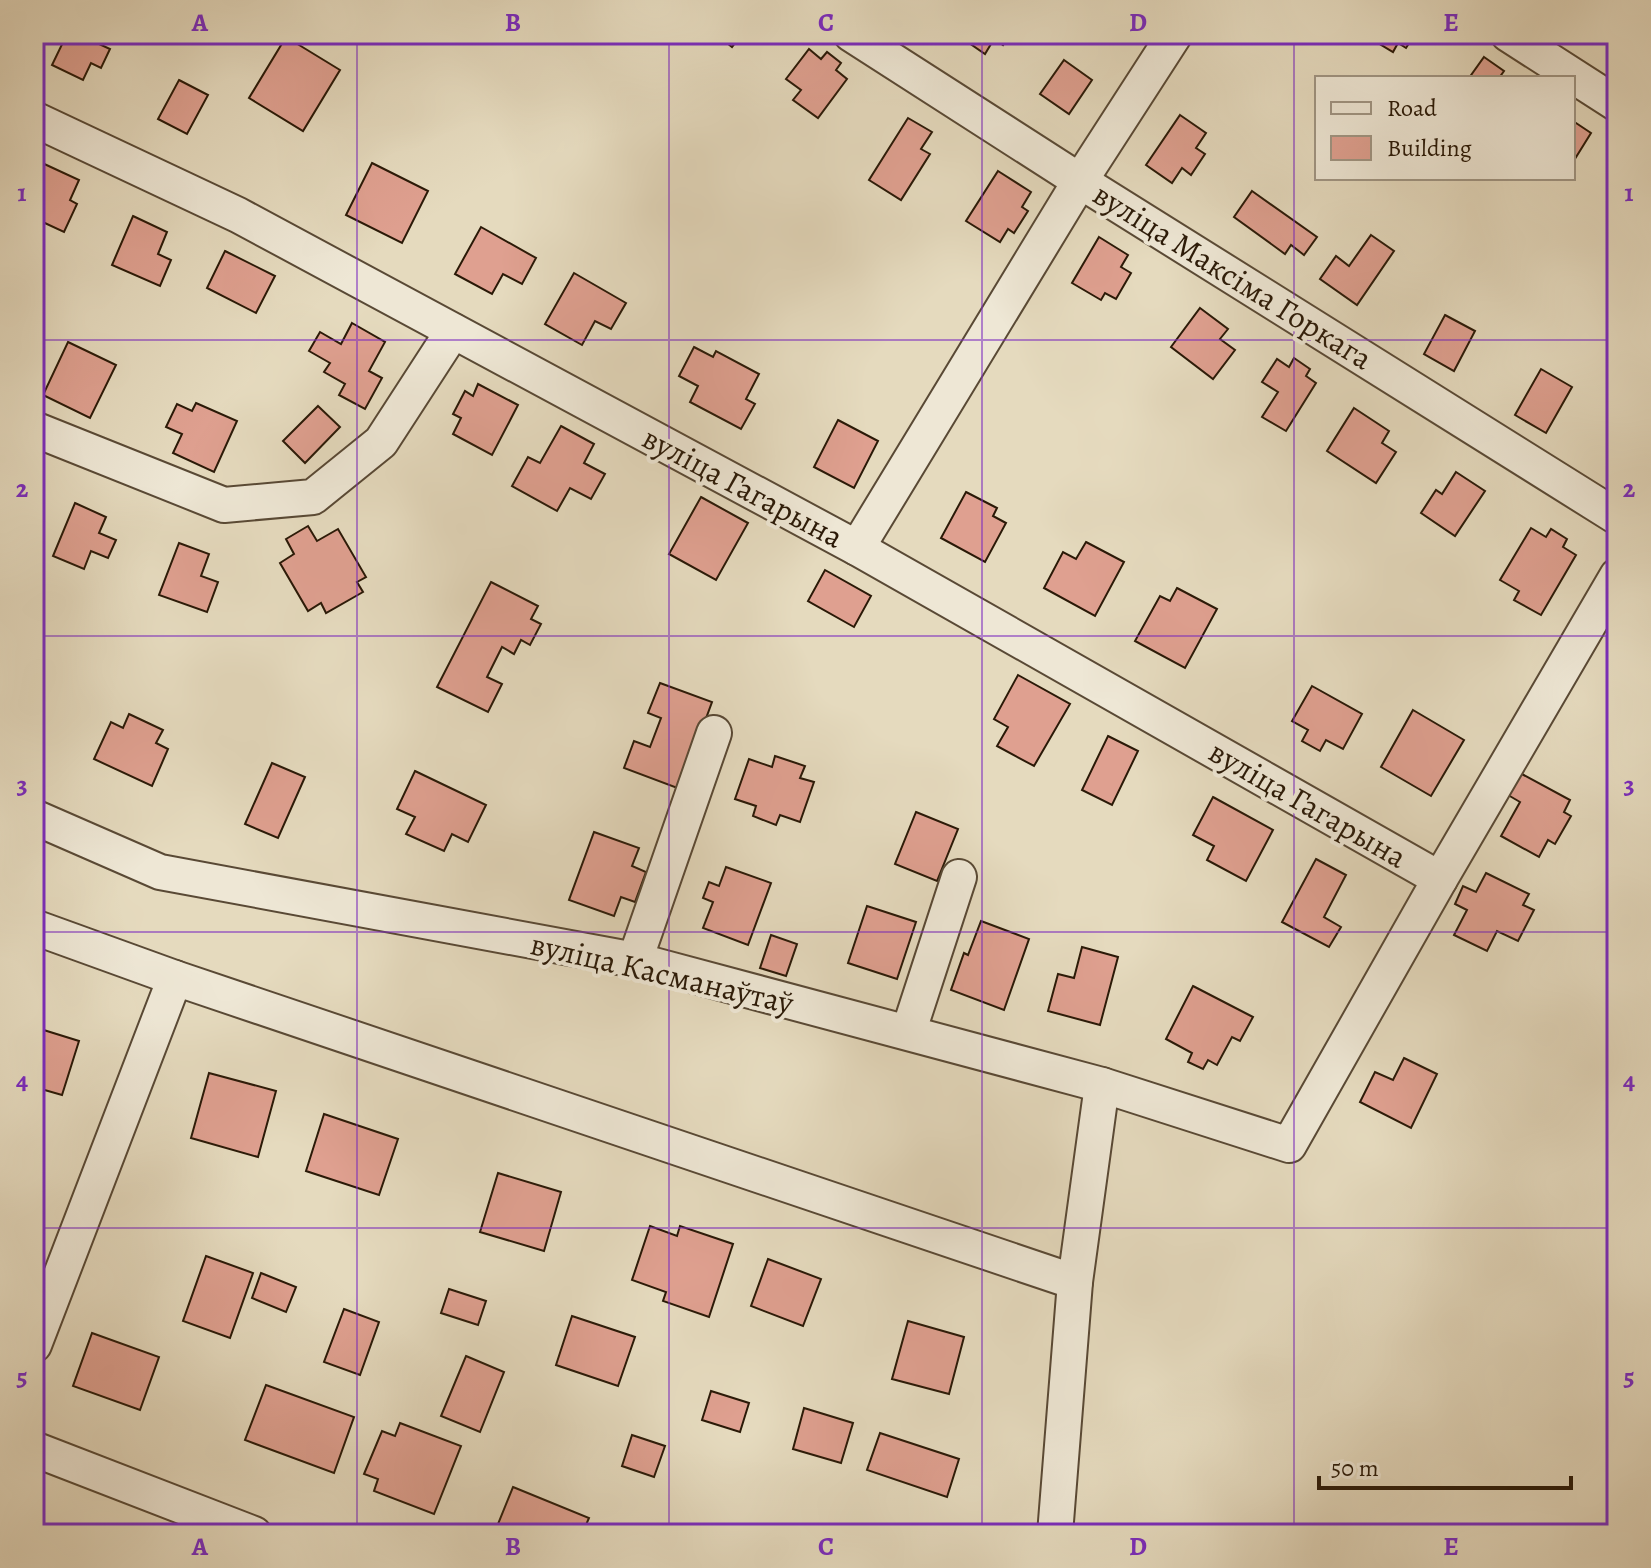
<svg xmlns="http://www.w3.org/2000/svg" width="1651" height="1568" viewBox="0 0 1651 1568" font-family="Alegreya,serif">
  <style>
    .building { fill: #dfa090; stroke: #2a1907; stroke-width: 2 }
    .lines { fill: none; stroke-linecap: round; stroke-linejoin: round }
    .minor-casing { stroke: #594935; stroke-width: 38 }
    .minor { stroke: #eee7d5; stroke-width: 34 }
    .grid { fill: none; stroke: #7b2cbf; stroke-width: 2; stroke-opacity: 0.55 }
    .labels { text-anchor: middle; stroke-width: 8; stroke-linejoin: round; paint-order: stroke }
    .street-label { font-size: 32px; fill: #2a1907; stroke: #eee7d5 }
    .neatline { fill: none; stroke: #7b2cbf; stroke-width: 3 }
    .grid-label { font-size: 26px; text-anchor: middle; font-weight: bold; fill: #7b2cbf }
  </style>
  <rect width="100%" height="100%" fill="#e5dabe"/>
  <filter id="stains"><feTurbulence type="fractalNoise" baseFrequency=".0025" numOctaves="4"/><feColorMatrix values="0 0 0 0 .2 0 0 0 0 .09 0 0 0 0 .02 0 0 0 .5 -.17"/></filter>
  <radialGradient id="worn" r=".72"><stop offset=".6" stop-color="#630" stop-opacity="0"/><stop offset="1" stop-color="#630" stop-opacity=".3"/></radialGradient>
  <!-- building -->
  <g class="building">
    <polygon points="67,34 104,34 99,44 110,49 101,68 91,63 83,80 52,65"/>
    <polygon points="716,34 742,34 732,47"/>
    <polygon points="956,34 1010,34 1003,45 994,39 985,54"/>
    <polygon points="1363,34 1409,34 1413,37 1406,48 1398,43 1393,52"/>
    <polygon points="286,37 340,70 303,131 249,98"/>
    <polygon points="809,49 821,59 827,52 841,63 836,70 847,79 818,118 793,100 801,90 786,79"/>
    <polygon points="1484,57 1504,71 1499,78 1469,78"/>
    <polygon points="1064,60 1092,80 1069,114 1040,94"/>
    <polygon points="179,80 208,95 187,134 158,119"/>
    <polygon points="1180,115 1206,133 1196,148 1205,154 1191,175 1182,168 1172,183 1146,165"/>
    <polygon points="908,118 932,132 921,149 930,154 901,200 869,180"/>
    <polygon points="1573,121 1591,133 1573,162"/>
    <polygon points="40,162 79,180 70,200 77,204 64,232 34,218 34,174"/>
    <polygon points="372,163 428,191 402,243 346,215"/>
    <polygon points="998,171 1031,192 1022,207 1028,211 1014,233 1008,229 1000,242 966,221"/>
    <polygon points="1252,191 1317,237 1304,255 1291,245 1285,254 1234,217"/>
    <polygon points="133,216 167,232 158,254 171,260 160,286 112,265"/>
    <polygon points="481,227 536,258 522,284 503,274 492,294 455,274"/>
    <polygon points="1371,235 1394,251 1357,305 1320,279 1336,256 1349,266"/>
    <polygon points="1099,237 1128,255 1121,267 1131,273 1116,299 1105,293 1101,300 1072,283"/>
    <polygon points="225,251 275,276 256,313 207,288"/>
    <polygon points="574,273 626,303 611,329 595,321 582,345 545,324"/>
    <polygon points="1200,308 1228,329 1220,339 1235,350 1213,379 1171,347"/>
    <polygon points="1445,315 1475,331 1454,371 1424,354"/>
    <polygon points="352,323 385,342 369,371 382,378 365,409 339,395 345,384 324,372 330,363 309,351 320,332 341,344"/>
    <polygon points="68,342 116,365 90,418 43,395"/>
    <polygon points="694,347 713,357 716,351 759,374 746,399 755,404 741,429 690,402 698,386 679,376"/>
    <polygon points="1294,358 1310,369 1306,376 1316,383 1286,431 1262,417 1278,392 1262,382 1277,359 1289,367"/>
    <polygon points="1541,369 1572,387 1546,433 1515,415"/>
    <polygon points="478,384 518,405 492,455 453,434 461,418 453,414 465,391 473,396"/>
    <polygon points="196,403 237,421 214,472 173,453 182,434 166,427 177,404 192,411"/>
    <polygon points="318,406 340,427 305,463 283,441"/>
    <polygon points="1354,408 1389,431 1382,443 1396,452 1376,483 1327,451"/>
    <polygon points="838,420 878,441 854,488 814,467"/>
    <polygon points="561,426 594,444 584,463 605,474 591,499 570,488 557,511 512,486 528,457 540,463"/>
    <polygon points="1456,472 1485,491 1455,536 1421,513 1436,490 1442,494"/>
    <polygon points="966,492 997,508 993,516 1006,523 985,562 941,538"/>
    <polygon points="701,497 748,523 716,580 669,554"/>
    <polygon points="75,503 106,517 99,533 116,540 108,558 91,551 84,569 53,556"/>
    <polygon points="308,526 317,541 338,529 366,577 357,582 363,592 326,613 321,603 308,611 280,563 294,554 286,539"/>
    <polygon points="1531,528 1546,537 1551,529 1567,539 1563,547 1576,555 1541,615 1514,600 1519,591 1500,580"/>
    <polygon points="1086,542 1124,562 1095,616 1044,588 1063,552 1076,559"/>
    <polygon points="179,543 209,554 201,576 218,582 207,612 159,595"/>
    <polygon points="825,570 871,596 854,627 808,601"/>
    <polygon points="491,582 538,606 531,619 541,624 530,645 521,640 514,654 502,647 487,677 502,684 488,712 437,687"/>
    <polygon points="1177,588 1217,609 1185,668 1135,641 1160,596 1170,601"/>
    <polygon points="1018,675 1070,704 1034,766 997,746 1008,727 994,719"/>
    <polygon points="660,683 712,702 680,789 624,768 634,741 650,747 661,718 648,713"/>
    <polygon points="1312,686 1362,714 1343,749 1326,740 1320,751 1302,741 1308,730 1292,721"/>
    <polygon points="1413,710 1464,740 1431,796 1381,767"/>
    <polygon points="129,714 163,730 156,743 168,749 152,786 94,759 111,722 123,728"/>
    <polygon points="1108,736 1138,751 1112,805 1082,790"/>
    <polygon points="775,756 805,766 800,778 814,782 800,822 780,815 776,825 753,816 756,806 735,799 749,759 772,767"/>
    <polygon points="272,763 305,777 278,838 245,824"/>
    <polygon points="415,771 486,805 468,842 452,834 444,851 406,834 415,817 397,809"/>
    <polygon points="1520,773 1570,800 1564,812 1571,816 1555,844 1548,840 1539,857 1501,836 1520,802 1508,795"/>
    <polygon points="1213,797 1273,830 1246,881 1207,860 1214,846 1193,835"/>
    <polygon points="916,812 958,829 937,881 895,864"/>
    <polygon points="594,832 639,848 632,866 646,872 635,902 621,897 614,916 569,900"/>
    <polygon points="1316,859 1346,875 1324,917 1341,927 1329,947 1282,922"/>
    <polygon points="726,867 771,883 748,945 703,928 713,902 703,898 709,882 719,886"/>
    <polygon points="1486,873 1529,894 1523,905 1534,910 1518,941 1497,931 1487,951 1454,935 1467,910 1455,904 1463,886 1476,892"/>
    <polygon points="867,906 916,922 897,979 848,963"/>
    <polygon points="981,921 1029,939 1004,1010 951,990 964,953 968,955"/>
    <polygon points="771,935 797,944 786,976 760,968"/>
    <polygon points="1082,947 1118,957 1100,1025 1048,1011 1058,974 1074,978"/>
    <polygon points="1193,986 1253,1017 1240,1041 1232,1037 1217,1065 1208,1060 1203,1069 1188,1062 1192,1053 1166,1039"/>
    <polygon points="34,1027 79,1041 62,1095 34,1087"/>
    <polygon points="1404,1058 1437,1074 1411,1128 1360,1102 1375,1072 1393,1080"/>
    <polygon points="209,1073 276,1091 258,1157 191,1138"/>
    <polygon points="324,1114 398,1139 379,1195 306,1171"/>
    <polygon points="498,1173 561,1192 544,1251 480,1232"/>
    <polygon points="650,1226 677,1236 680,1226 733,1244 709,1317 663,1301 666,1292 632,1280"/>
    <polygon points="206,1256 253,1273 230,1338 183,1321"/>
    <polygon points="768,1259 821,1279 803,1326 751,1306"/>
    <polygon points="261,1273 296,1287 286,1312 252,1298"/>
    <polygon points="449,1289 486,1301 478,1325 441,1313"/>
    <polygon points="344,1309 379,1322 360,1375 324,1362"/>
    <polygon points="572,1316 635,1337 618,1386 556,1365"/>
    <polygon points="908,1321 964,1337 949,1394 892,1379"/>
    <polygon points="92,1333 159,1357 140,1410 73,1386"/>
    <polygon points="466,1356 504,1372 480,1432 441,1416"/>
    <polygon points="266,1385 354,1417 334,1473 245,1440"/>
    <polygon points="711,1391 749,1403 740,1432 702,1420"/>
    <polygon points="804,1408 853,1423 841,1463 793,1449"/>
    <polygon points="400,1423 461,1446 434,1514 374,1491 378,1479 364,1474 382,1431 395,1436"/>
    <polygon points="880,1433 959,1459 947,1497 867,1470"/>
    <polygon points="632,1435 665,1446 654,1477 622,1466"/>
    <polygon points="513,1487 589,1518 582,1534 507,1534 496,1529"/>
  </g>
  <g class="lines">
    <defs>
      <g id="minor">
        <polyline points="851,34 1080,181 1617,517"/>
        <polyline points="1508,34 1617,104"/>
        <polyline points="34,119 238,215 857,548 1440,879"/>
        <polyline points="34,429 224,505 313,497 381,442 453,331"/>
        <polyline points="857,548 1080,181 1175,34"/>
        <polyline points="34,817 160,872 635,960 1102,1085 1289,1145 1440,879 1617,576"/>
        <polyline points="34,927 175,978 1075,1282"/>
        <polyline points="635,960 714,733"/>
        <polyline points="913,1018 959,877"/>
        <polyline points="34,1345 175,978"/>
        <polyline points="34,1449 254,1534"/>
        <polyline points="1055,1534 1075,1282 1102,1085"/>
      </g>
    </defs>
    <!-- minor casing -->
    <use href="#minor" class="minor-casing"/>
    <!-- minor -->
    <use href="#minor" class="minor"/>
  </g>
  <!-- grid -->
  <path class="grid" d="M 357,34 L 357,1534M 669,34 L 669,1534M 982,34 L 982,1534M 1294,34 L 1294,1534M 34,340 L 1617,340M 34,636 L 1617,636M 34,932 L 1617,932M 34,1228 L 1617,1228"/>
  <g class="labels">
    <!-- street labels -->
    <g class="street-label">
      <text transform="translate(1233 276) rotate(32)" y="11">вуліца Максіма Горкага</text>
      <text transform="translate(743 487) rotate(28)" y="11">вуліца Гагарына</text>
      <text transform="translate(1308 804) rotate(30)" y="11">вуліца Гагарына</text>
      <text transform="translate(662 973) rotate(13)" y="11">вуліца Касманаўтаў</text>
    </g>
  </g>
  <!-- margin -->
  <rect width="1651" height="1568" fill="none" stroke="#e5dabe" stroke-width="88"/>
  <!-- legend -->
  <rect x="1315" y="76" width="260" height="104" fill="#eee7d5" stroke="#a09583" stroke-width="2"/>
  <rect x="1331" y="102" width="40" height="12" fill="#eee7d5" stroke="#a09583" stroke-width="2"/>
  <text x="1387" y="116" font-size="24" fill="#2a1907">Road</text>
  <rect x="1331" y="136" width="40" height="24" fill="#dfa090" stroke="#a09583" stroke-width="2"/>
  <text x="1387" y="156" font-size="24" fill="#2a1907">Building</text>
  <!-- scale -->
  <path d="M1319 1476v12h252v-12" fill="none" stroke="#2a1907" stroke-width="4"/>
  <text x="1331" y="1476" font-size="24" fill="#2a1907" stroke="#eee7d5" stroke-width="6" paint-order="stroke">50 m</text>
  <rect x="44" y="44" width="1563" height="1480" class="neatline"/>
  <g class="grid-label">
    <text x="200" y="31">A</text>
    <text x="513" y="31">B</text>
    <text x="826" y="31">C</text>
    <text x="1138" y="31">D</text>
    <text x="1451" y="31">E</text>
    <text x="22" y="201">1</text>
    <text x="1629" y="201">1</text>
    <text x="22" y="497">2</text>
    <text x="1629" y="497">2</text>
    <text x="22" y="793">3</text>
    <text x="1629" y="793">3</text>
    <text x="22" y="1089">4</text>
    <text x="1629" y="1089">4</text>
    <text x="22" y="1385">5</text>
    <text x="1629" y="1385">5</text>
    <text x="200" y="1555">A</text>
    <text x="513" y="1555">B</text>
    <text x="826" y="1555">C</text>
    <text x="1138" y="1555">D</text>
    <text x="1451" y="1555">E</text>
  </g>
  <rect width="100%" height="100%" filter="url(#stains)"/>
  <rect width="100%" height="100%" fill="url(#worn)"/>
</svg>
